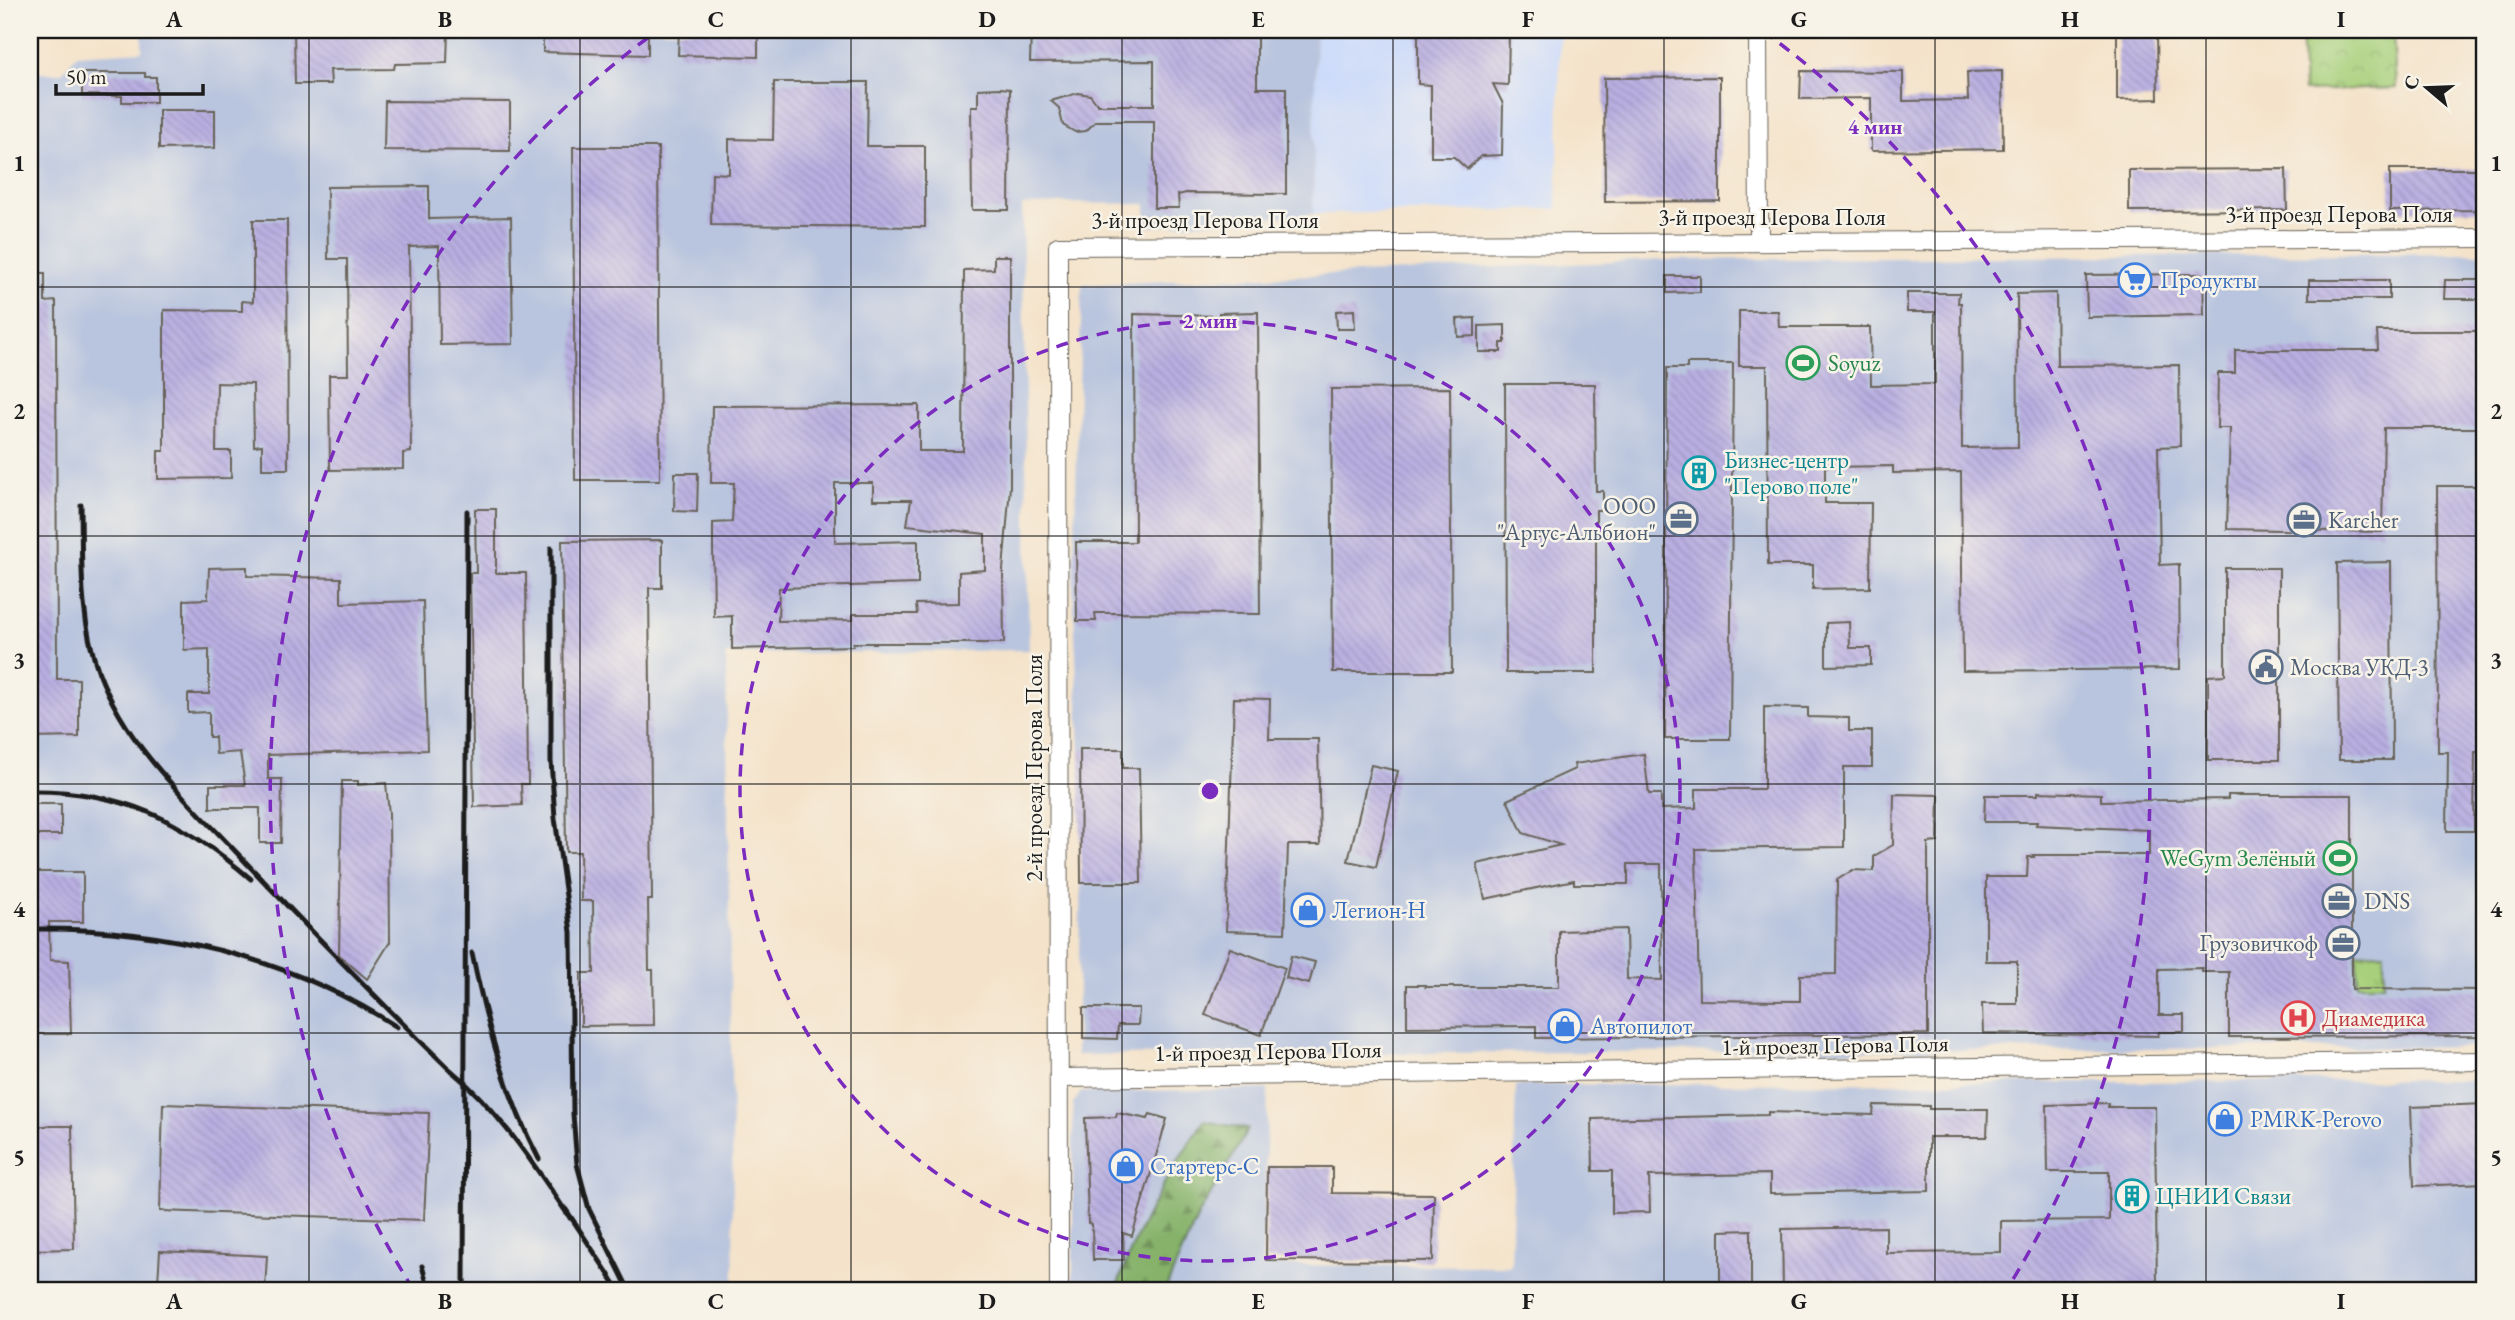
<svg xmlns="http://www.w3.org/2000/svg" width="2515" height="1320" viewBox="0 0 2515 1320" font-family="'EB Garamond',serif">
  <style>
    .built { fill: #cddbfa }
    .industrial { fill: #b9c5de }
    .grass { fill: url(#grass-tufts); stroke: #62764c; stroke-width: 2 }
    .forest { fill: url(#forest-firs); stroke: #516744; stroke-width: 2 }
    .park { fill: url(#park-crowns); stroke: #62764c; stroke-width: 2 }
    .building { fill: url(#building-back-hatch); fill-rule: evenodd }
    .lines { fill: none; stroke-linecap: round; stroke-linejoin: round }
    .street-casing { stroke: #686259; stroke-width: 20 }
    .street { stroke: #fff; stroke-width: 18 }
    .rail { stroke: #1c1c1c; stroke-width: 5 }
    .grid { fill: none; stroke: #1c1c1c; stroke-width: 2; stroke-opacity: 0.55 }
    .ring { fill: none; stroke: #7b2cbf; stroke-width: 3.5; stroke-dasharray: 12 9 }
    .labels { text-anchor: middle; stroke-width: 5; stroke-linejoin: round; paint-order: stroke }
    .street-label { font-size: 23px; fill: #1c1c1c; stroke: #f7f3e8 }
    .shop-label { font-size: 23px; fill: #366cbe; stroke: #f7f3e8; text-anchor: start }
    .leisure-label { font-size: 23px; fill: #27864d; stroke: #f7f3e8; text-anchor: start }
    .culture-label { font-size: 23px; fill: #0d838f; stroke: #f7f3e8; text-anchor: start }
    .service-label { font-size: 23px; fill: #4e5e75; stroke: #f7f3e8; text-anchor: start }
    .health-label { font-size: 23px; fill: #be3a42; stroke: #f7f3e8; text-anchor: start }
    .centre { fill: #7b2cbf; stroke: #f7f3e8; stroke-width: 3.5 }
    .ring-label { font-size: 21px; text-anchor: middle; font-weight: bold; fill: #7b2cbf; stroke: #f7f3e8; stroke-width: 5; stroke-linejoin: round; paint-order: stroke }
    .neatline { fill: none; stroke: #1c1c1c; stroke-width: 2.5 }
    .grid-label { font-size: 23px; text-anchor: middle; font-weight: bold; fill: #1c1c1c }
  </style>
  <defs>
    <pattern id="grass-tufts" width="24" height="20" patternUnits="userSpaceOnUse" patternTransform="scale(1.75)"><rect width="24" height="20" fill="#a8d07b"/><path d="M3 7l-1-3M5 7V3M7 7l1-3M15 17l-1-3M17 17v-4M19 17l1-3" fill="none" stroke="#90b26a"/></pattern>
    <pattern id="forest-firs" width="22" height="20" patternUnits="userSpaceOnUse" patternTransform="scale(1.75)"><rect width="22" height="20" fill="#86b26b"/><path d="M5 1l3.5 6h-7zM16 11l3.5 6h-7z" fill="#6d9057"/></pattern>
    <pattern id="park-crowns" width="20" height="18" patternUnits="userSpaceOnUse" patternTransform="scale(1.75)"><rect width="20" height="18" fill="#a8d07b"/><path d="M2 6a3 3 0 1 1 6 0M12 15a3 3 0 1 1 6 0" fill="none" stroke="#90b26a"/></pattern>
    <pattern id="building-back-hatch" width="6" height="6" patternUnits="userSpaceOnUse" patternTransform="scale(1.75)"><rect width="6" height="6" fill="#b9afe1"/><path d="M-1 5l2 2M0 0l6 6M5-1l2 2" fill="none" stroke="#9e96c0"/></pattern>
  </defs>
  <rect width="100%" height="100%" fill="#f7f3e8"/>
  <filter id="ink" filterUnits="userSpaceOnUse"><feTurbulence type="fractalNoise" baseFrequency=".0143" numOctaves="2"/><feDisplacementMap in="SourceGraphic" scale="14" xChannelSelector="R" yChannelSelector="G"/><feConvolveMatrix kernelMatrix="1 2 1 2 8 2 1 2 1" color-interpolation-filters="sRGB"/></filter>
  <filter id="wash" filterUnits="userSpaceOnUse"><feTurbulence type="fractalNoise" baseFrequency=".00686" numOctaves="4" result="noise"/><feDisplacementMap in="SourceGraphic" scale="28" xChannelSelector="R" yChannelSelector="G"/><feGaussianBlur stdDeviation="1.57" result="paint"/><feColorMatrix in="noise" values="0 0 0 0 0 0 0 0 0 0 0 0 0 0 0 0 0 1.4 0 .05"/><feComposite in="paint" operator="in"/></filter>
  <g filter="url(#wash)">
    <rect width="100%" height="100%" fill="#f4e3ca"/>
    <!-- built -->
    <polygon class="built" points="1316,30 1560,30 1557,209 1313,214"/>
    <!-- industrial -->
    <g class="industrial">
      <polygon points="142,30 1316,30 1313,214 1146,227 1146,204 1058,203 1022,205 1029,650 726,654 734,1290 30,1290 30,73 61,73 77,55 142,51"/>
      <polygon points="2485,253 2485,1047 1076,1055 1081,883 1080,749 1073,589 1082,285 1664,260"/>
      <polygon points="2485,1080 2485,1290 1073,1290 1073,1104 1081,1092 1268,1089 1262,1265 1511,1266 1516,1085"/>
    </g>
    <!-- grass -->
    <polygon class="grass" points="2384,952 2384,984 2357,984 2357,953"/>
    <!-- forest -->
    <path class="forest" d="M 1204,1121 L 1248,1129 L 1198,1216 L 1165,1290 L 1116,1290 C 1136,1228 1167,1174 1204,1121 Z"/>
    <!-- park -->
    <polygon class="park" points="2301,30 2393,30 2396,88 2304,91"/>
    <g id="blocks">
      <!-- building -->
      <g class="building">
        <polygon points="294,30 448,30 447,63 395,64 394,69 330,70 331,84 295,84"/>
        <polygon points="543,30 648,30 648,55 543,52"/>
        <polygon points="679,30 758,30 758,57 678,55"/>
        <polygon points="1065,30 1257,30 1257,88 1286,88 1286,194 1186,193 1178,195 1179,208 1154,208 1154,121 1096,121 1086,131 1075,132 1063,125 1059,108 1051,101 1078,93 1090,95 1098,105 1154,105 1154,61 1030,62 1031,32 1065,32"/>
        <polygon points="1418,30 1509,30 1508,85 1493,84 1503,104 1502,155 1481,156 1467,169 1454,157 1431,157 1431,85 1418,84"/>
        <polygon points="2117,30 2157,30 2158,99 2117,100"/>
        <polygon points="1801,71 1903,72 1903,101 1968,100 1967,72 2002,71 2003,149 1871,151 1871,98 1800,99"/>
        <polygon points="82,73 145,73 145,77 156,77 156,102 122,102 122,96 82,95"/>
        <polygon points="1720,77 1720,201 1605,202 1604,78"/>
        <polygon points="774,82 868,82 867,146 925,146 925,227 711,225 712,173 729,174 729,139 773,140"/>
        <polygon points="1000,88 1010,89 1009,210 972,210 971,106 978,106 978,89"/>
        <polygon points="385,101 510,102 510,151 384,150"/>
        <polygon points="159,110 215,110 215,148 159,149"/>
        <polygon points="573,147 658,147 660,480 575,480"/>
        <polygon points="2286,169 2287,210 2129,211 2129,170"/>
        <polygon points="2390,169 2485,169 2485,210 2390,211"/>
        <polygon points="429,186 429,219 511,217 513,344 440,345 439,246 409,247 411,452 403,453 403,469 330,470 329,375 348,375 347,259 328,259 327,187"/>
        <polygon points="253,220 287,220 288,469 262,469 262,445 254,446 253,384 217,383 216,451 231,451 231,478 158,479 158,451 164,451 164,310 242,311 242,301 253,302"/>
        <path d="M 994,256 L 1010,256 L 1010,487 L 1003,570 L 1004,643 L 853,643 L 853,646 L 732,649 L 732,616 L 714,617 L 713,546 L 713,523 L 732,522 L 734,483 L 711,483 L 712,406 L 919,405 L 919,451 L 963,451 L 964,270 L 994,269 ZM 835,483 L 873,483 L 873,500 L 911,500 L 907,525 L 985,534 L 985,570 L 959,572 L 959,603 L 916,604 L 917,614 L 853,614 L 853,620 L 778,621 L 779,588 L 918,584 L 918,541 L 835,543 Z"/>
        <polygon points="30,273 45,273 45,302 56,301 57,679 79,679 79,737 30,738"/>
        <polygon points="2203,274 2204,315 2087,317 2086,275"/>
        <polygon points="1667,276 1700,276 1700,292 1667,293"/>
        <rect x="2309" y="280" width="80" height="19"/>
        <polygon points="2445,280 2485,280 2485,299 2444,299"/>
        <polygon points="1907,293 1959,293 1958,303 1961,303 1962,448 2018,447 2017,294 2056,293 2057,366 2179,365 2180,446 2158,447 2160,565 2179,564 2180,669 1963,671 1961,472 1893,473 1893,466 1825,467 1825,503 1871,503 1870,588 1813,589 1813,565 1768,565 1767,366 1739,366 1739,311 1778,311 1779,327 1870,327 1871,385 1935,384 1935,312 1907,312"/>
        <polygon points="1354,310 1355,329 1337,329 1336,311"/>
        <polygon points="1258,312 1260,614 1109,613 1095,613 1096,621 1077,621 1076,542 1135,542 1134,314 1219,316 1219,313"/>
        <polygon points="1475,318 1475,336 1458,337 1457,319"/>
        <polygon points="1505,325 1505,343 1501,343 1501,352 1479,352 1479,326"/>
        <polygon points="2377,331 2485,331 2485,428 2384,428 2382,532 2227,529 2230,428 2217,428 2218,373 2235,373 2235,350 2378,350"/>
        <polygon points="1687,363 1733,363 1730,739 1665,739 1667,368 1687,368"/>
        <polygon points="1505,384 1595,384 1596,491 1603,491 1603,510 1596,510 1596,673 1506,673"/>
        <polygon points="1450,388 1452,672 1333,672 1331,389"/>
        <polygon points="675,473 698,473 697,512 674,511"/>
        <polygon points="2437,486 2485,486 2485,752 2475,752 2474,831 2447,831 2448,752 2438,752"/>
        <polygon points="475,509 496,509 496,573 526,573 528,784 521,784 522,805 474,807 470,573 476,573"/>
        <polygon points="662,540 662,588 649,588 652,900 648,900 649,970 653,970 654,1025 581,1026 581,973 594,973 593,901 581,901 580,852 566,852 562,541"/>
        <polygon points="2391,562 2392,760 2339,760 2337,563"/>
        <polygon points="247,567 247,576 341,578 341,603 423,601 427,750 268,755 268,779 282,779 281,843 260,843 260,808 210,808 210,785 245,785 240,752 216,754 215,737 209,737 209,712 188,713 188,694 209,694 209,649 184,650 184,600 208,599 209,568"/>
        <polygon points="2225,568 2279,568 2279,760 2208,760 2208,676 2225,675"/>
        <polygon points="1849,622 1850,648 1871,648 1871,665 1826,666 1826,623"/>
        <polygon points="1234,698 1270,699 1269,739 1318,739 1320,845 1288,845 1285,933 1226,931"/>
        <polygon points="1764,707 1808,708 1808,717 1849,718 1849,731 1872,731 1872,767 1844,767 1844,847 1696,849 1699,1000 1800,1001 1800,975 1836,974 1837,880 1853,870 1874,871 1874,856 1893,845 1894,794 1939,795 1938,842 1928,843 1928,1034 1536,1038 1536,1026 1407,1027 1407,985 1425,985 1425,987 1559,987 1559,931 1626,929 1627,979 1662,980 1661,864 1628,864 1628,884 1574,884 1574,880 1485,899 1477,864 1561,845 1523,833 1507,800 1575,769 1574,764 1644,754 1649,794 1661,794 1661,809 1696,808 1696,789 1764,789"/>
        <polygon points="1080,749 1123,749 1123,768 1139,768 1141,883 1081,883"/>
        <polygon points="1371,765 1398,771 1376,867 1348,861"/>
        <polygon points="342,781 358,781 358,785 386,783 389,814 390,942 367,979 339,955"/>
        <polygon points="2038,792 2101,794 2101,801 2228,799 2228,795 2352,795 2352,989 2484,990 2484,1036 2229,1037 2229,972 2202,972 2202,968 2159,969 2159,1015 2184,1015 2184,1032 2159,1032 2158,1036 1983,1033 1982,1004 2017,1004 2017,961 1986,961 1986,877 2027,877 2028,857 2034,857 2033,855 2149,855 2149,830 2036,825 2037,822 1984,822 1985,795 2038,795"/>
        <rect x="30" y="804" width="31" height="31"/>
        <polygon points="30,872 83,872 83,922 49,922 50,960 69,961 71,1034 30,1034"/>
        <polygon points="1230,948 1285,968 1261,1035 1205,1015"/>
        <polygon points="1291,956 1315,962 1309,984 1286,978"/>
        <polygon points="1083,1008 1139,1008 1138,1025 1118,1025 1117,1039 1083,1038"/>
        <polygon points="2108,1103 2108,1107 2155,1107 2157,1290 1783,1290 1782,1229 1886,1227 1886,1253 2001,1252 2001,1221 2109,1220 2109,1172 2048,1172 2047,1105"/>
        <polygon points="163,1104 429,1113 424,1220 160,1211"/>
        <polygon points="2485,1104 2485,1183 2414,1186 2411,1107"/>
        <polygon points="1874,1105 1929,1106 1929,1109 1988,1109 1987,1137 1929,1137 1929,1191 1770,1194 1770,1174 1649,1176 1650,1212 1612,1213 1612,1171 1593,1171 1592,1119 1768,1115 1768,1112 1873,1115"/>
        <polygon points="1117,1113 1148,1119 1150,1114 1167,1119 1132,1236 1123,1233 1124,1260 1093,1260 1092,1224 1088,1223 1085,1118 1116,1117"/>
        <polygon points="30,1126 72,1126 74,1249 30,1250"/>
        <polygon points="1267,1167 1332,1167 1332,1193 1434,1194 1433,1261 1266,1260"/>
        <polygon points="1751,1230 1751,1290 1720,1290 1720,1231"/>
        <polygon points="160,1251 267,1256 265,1290 200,1290 200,1284 158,1282"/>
      </g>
    </g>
  </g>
  <g filter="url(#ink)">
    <use href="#blocks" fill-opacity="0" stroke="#686259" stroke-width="2"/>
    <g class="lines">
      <defs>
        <g id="street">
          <polyline points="1758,30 1759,241"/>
          <polyline points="1059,1078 2485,1061"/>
          <polyline points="1059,1290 1058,246 2485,238"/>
        </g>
      </defs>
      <!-- street casing -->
      <use href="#street" class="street-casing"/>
      <!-- street -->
      <use href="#street" class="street"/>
      <!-- rail -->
      <g class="rail">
        <path d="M 81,505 C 82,562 79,619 99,673 C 127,746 185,798 237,853 C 306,926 375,997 446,1066 C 497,1108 534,1164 570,1218"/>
        <polyline points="551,548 551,761 555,818 571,932 573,1114 577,1164 589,1209 629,1290"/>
        <path d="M 30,791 C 122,790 182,820 251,879"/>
        <path d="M 30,929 C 159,927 288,956 397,1027"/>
        <path d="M 472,953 C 487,1025 505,1094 539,1159"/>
        <polyline points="565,1208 619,1290"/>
        <polyline points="422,1266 429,1290"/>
        <polyline points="464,1290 467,511"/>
      </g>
    </g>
  </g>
  <!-- grid -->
  <path class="grid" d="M 309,30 L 309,1290M 580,30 L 580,1290M 851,30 L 851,1290M 1122,30 L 1122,1290M 1393,30 L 1393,1290M 1664,30 L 1664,1290M 1935,30 L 1935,1290M 2206,30 L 2206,1290M 30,287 L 2485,287M 30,536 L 2485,536M 30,784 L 2485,784M 30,1033 L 2485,1033"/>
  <!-- distance rings -->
  <g class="ring">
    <circle cx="1210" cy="791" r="470"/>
    <path d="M413 1289A940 940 0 0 1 657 31M1763 31A940 940 0 0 1 2007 1289"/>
  </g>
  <!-- icons -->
  <defs>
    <symbol id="supermarket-ring" viewBox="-11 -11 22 22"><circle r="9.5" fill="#f7f3e8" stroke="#3f7fe0" stroke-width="1.5"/><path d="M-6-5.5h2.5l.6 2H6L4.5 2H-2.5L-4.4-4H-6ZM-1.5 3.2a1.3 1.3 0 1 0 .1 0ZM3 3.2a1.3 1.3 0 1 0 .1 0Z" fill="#3f7fe0"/></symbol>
    <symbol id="stadium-ring" viewBox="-11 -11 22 22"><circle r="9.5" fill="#f7f3e8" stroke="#2e9e5b" stroke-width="1.5"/><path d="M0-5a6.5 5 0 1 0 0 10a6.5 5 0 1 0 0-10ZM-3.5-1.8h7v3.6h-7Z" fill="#2e9e5b"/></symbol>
    <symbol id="building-ring" viewBox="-11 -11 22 22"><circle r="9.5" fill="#f7f3e8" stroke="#0f9aa8" stroke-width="1.5"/><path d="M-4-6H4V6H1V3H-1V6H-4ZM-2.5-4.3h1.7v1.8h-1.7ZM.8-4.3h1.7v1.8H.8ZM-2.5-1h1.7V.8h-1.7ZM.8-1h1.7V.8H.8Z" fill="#0f9aa8"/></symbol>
    <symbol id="office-ring" viewBox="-11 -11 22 22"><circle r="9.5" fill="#f7f3e8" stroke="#5c6f8a" stroke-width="1.5"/><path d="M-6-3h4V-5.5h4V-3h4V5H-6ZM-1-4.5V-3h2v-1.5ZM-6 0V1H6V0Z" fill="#5c6f8a"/></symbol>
    <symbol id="civic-ring" viewBox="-11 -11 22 22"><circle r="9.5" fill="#f7f3e8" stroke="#5c6f8a" stroke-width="1.5"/><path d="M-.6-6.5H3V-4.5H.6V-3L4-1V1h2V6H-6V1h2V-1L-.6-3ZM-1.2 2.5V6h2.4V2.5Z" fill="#5c6f8a"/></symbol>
    <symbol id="shop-ring" viewBox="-11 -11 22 22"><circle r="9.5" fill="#f7f3e8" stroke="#3f7fe0" stroke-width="1.5"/><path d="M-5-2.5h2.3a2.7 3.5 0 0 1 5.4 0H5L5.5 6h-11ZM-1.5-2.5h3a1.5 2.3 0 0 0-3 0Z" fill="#3f7fe0"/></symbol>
    <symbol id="hospital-ring" viewBox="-11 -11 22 22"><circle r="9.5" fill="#f7f3e8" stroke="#e0444e" stroke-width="1.5"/><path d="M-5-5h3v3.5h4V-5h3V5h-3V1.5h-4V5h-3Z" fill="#e0444e"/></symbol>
  </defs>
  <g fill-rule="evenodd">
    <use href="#supermarket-ring" x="2116" y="261" width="38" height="38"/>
    <use href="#stadium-ring" x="1784" y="344" width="38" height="38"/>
    <use href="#building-ring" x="1680" y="454" width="38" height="38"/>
    <use href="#office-ring" x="1662" y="500" width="38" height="38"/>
    <use href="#office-ring" x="2285" y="501" width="38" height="38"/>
    <use href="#civic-ring" x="2247" y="648" width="38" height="38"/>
    <use href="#stadium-ring" x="2321" y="839" width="38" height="38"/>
    <use href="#office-ring" x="2320" y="882" width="38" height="38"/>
    <use href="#shop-ring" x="1289" y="891" width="38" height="38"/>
    <use href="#office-ring" x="2324" y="924" width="38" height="38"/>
    <use href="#hospital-ring" x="2279" y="999" width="38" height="38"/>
    <use href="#shop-ring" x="1546" y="1007" width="38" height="38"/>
    <use href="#shop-ring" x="2206" y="1100" width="38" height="38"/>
    <use href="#shop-ring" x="1107" y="1147" width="38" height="38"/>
    <use href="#building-ring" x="2113" y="1177" width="38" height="38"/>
  </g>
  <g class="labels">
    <!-- street labels -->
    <g class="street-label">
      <text x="2339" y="222">3-й проезд Перова Поля</text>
      <text x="1772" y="225">3-й проезд Перова Поля</text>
      <text x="1205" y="228">3-й проезд Перова Поля</text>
      <text transform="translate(1034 768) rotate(-90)" y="8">2-й проезд Перова Поля</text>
      <text transform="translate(1835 1045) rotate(-1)" y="8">1-й проезд Перова Поля</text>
      <text transform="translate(1268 1051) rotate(-1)" y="8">1-й проезд Перова Поля</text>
    </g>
    <!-- shop labels -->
    <g class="shop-label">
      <text x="2160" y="288">Продукты</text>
      <text x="1332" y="918">Легион-Н</text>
      <text x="1590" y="1034">Автопилот</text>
      <text x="2250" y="1127">PMRK-Perovo</text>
      <text x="1150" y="1174">Стартерс-С</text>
    </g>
    <!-- leisure labels -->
    <g class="leisure-label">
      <text x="1828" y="371">Soyuz</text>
      <text x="2316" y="866" text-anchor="end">WeGym Зелёный</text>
    </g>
    <!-- culture labels -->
    <g class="culture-label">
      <text x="1724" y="468">Бизнес-центр<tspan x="1724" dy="26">"Перово поле"</tspan></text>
      <text x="2156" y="1204">ЦНИИ Связи</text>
    </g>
    <!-- service labels -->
    <g class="service-label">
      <text x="1656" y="514" text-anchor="end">ООО<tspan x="1656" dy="26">"Аргус-Альбион"</tspan></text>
      <text x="2328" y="528">Karcher</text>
      <text x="2290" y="675">Москва УКД-3</text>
      <text x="2364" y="909">DNS</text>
      <text x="2318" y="951" text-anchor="end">Грузовичкоф</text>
    </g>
    <!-- health labels -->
    <g class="health-label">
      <text x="2322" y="1026">Диамедика</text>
    </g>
  </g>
  <circle cx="1210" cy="791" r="10" class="centre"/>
  <g class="ring-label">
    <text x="1875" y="134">4 мин</text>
    <text x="1210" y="328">2 мин</text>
  </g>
  <!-- margin -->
  <rect width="2515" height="1320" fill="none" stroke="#f7f3e8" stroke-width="77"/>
  <!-- north arrow -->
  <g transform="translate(2427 88) rotate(289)" stroke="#f7f3e8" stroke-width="5" paint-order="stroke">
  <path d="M0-5L12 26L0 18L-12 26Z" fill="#1c1c1c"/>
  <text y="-10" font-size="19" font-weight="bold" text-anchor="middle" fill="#1c1c1c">С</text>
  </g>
  <!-- scale -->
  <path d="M56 84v10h147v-10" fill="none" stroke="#1c1c1c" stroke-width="3.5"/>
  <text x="66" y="84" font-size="21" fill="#1c1c1c" stroke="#f7f3e8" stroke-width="5" paint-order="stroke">50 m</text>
  <rect x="38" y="38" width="2438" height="1244" class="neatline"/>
  <g class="grid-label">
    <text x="174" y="27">A</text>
    <text x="445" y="27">B</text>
    <text x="716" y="27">C</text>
    <text x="987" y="27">D</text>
    <text x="1258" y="27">E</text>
    <text x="1528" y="27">F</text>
    <text x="1799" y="27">G</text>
    <text x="2070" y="27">H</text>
    <text x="2341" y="27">I</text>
    <text x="19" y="171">1</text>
    <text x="2496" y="171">1</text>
    <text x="19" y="419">2</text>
    <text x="2496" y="419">2</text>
    <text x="19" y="668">3</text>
    <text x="2496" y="668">3</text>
    <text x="19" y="917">4</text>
    <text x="2496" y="917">4</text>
    <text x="19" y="1165">5</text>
    <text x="2496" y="1165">5</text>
    <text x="174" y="1309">A</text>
    <text x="445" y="1309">B</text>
    <text x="716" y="1309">C</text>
    <text x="987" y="1309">D</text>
    <text x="1258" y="1309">E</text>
    <text x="1528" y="1309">F</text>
    <text x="1799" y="1309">G</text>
    <text x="2070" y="1309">H</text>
    <text x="2341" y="1309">I</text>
  </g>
</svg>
